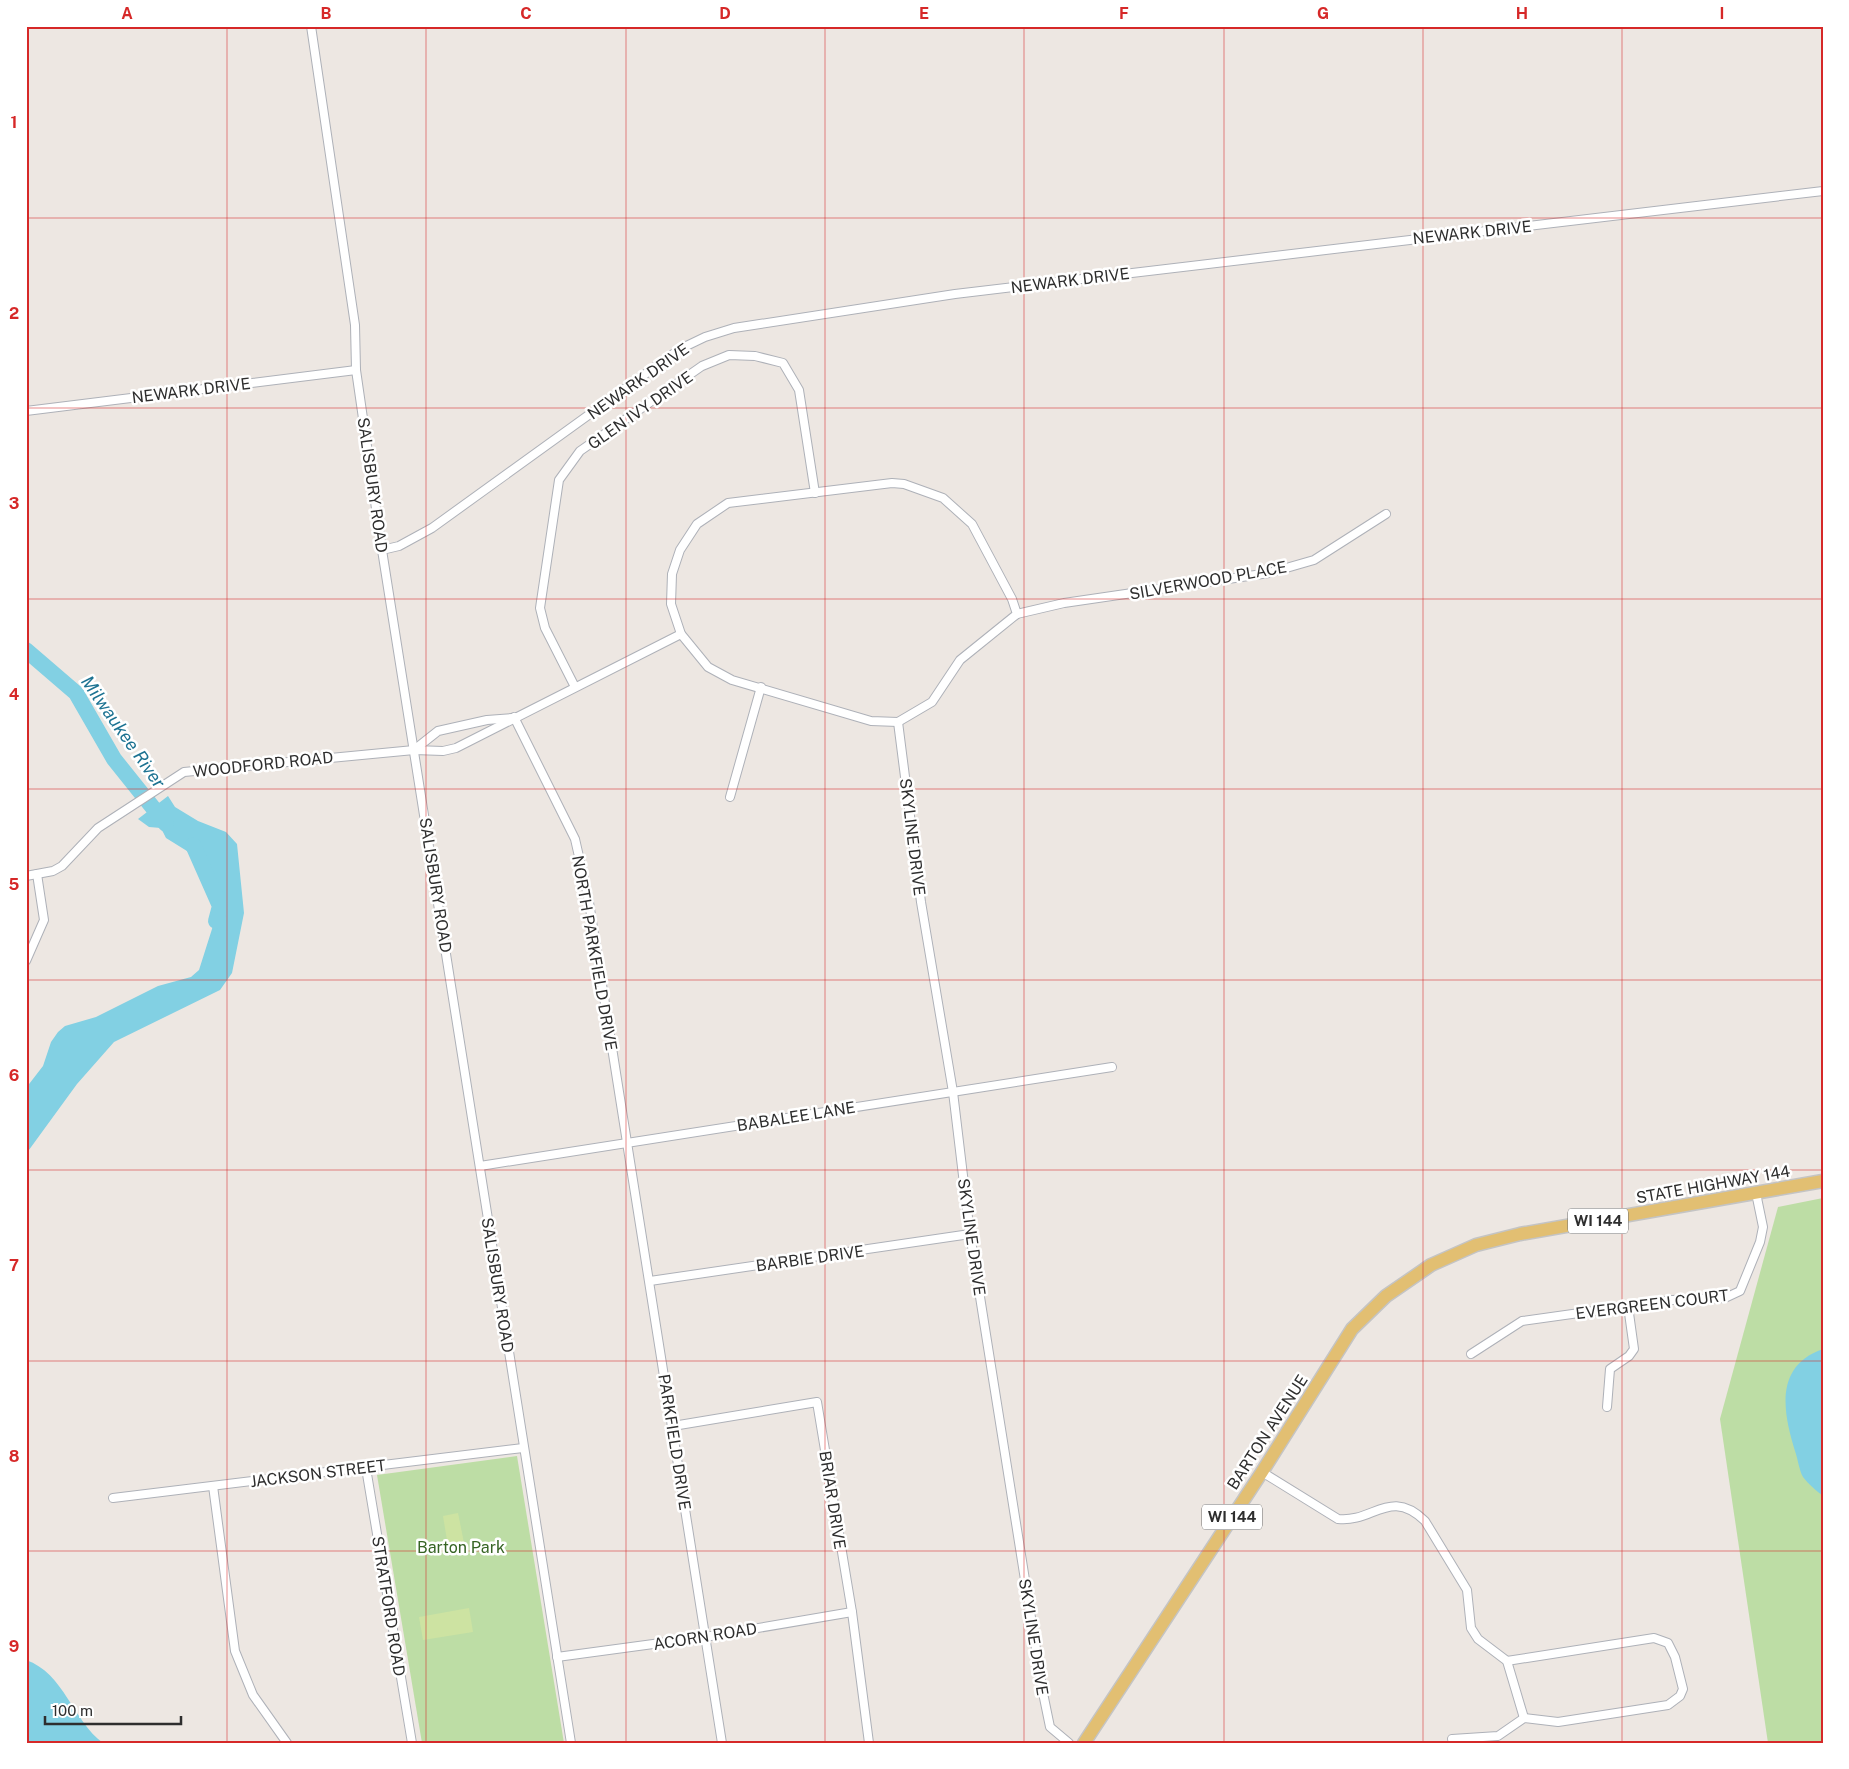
<svg xmlns="http://www.w3.org/2000/svg" width="1849" height="1769" viewBox="0 0 1849 1769" font-family="'Public Sans',sans-serif">
  <style>
    .green { fill: #bddda5 }
    .pitch { fill: #cde3a2 }
    .water { fill: #82d0e3 }
    .lines { fill: none; stroke-linecap: round; stroke-linejoin: round }
    .river { stroke: #82d0e3; stroke-width: 16 }
    .street-casing { stroke: #aeb1b8; stroke-width: 10 }
    .primary-casing { stroke: #c4c4c4; stroke-width: 15 }
    .street { stroke: #fff; stroke-width: 8 }
    .primary { stroke: #e2bf72; stroke-width: 12 }
    .grid { fill: none; stroke: #d62828; stroke-width: 1; stroke-opacity: 0.55 }
    .labels { text-anchor: middle; stroke-width: 5; stroke-linejoin: round; paint-order: stroke }
    .shield { fill: #fff; stroke: #6d6d6d; stroke-width: 1 }
    .shield-label { font-size: 15px; font-weight: bold; fill: #2e2e2e }
    .street-label { font-size: 16px; fill: #2e2e2e; stroke: #fff }
    .park-label { font-size: 16px; fill: #366424; stroke: #fff }
    .water-label { font-size: 18px; font-style: italic; fill: #1d7392; stroke: #fff }
    .neatline { fill: none; stroke: #d62828; stroke-width: 2 }
    .grid-label { font-size: 16px; text-anchor: middle; font-weight: bold; fill: #d62828 }
  </style>
  <rect width="100%" height="100%" fill="#ede7e2"/>
  <!-- green -->
  <g class="green">
    <polygon points="1823,1198 1823,1743 1768,1743 1720,1419 1778,1207"/>
    <polygon points="517,1456 564,1743 422,1743 377,1475"/>
  </g>
  <!-- pitch -->
  <g class="pitch">
    <polygon points="458,1513 464,1543 448,1546 443,1516"/>
    <polygon points="469,1608 473,1632 423,1640 419,1617"/>
  </g>
  <!-- water -->
  <g class="water">
    <polygon points="168,796 175,807 198,821 226,832 237,844 244,913 232,973 220,990 114,1042 77,1084 26,1154 26,1088 43,1066 51,1042 58,1032 65,1026 96,1017 158,986 191,977 199,970 218,910 220,892 216,880 195,856 166,838 161,828 149,827 138,819"/>
    <path d="M 1823,1349 L 1823,1496 C 1817,1491 1808,1484 1803,1477 C 1799,1470 1798,1459 1795,1451 C 1783,1412 1774,1366 1823,1349 Z"/>
    <path d="M 26,1660 C 64,1673 73,1721 103,1743 L 26,1743 Z"/>
  </g>
  <g class="lines">
    <!-- river -->
    <g class="river">
      <polyline points="26,650 76,693 114,759 166,824"/>
      <polyline points="193,845 220,906 216,921"/>
    </g>
    <defs>
      <g id="street">
        <polyline points="311,26 355,325 356,370 382,550 571,1743"/>
        <polyline points="26,411 356,370"/>
        <polygon points="892,483 904,484 943,498 972,524 1012,599 1017,614 960,660 932,702 898,722 871,721 732,680 708,667 681,634 671,604 672,574 680,550 697,524 728,503"/>
        <polyline points="382,550 399,546 432,528 680,349 705,337 734,328 955,294 1823,191"/>
        <polyline points="1017,614 1064,603 1269,573 1314,560 1386,514"/>
        <polyline points="575,687 545,628 540,608 559,480 580,451 702,366 729,355 755,356 783,363 799,390 815,493"/>
        <polyline points="514,717 575,839 588,896 722,1743"/>
        <polyline points="898,722 921,902 953,1092 970,1234 1043,1693 1050,1727 1069,1743"/>
        <polyline points="414,750 438,731 487,720 512,718"/>
        <polyline points="730,797 761,687"/>
        <polyline points="26,876 53,871 62,866 98,828 184,772 414,750 443,751 456,748 681,634"/>
        <polyline points="26,961 44,920 37,874"/>
        <polyline points="480,1166 1112,1067"/>
        <polyline points="650,1281 970,1234"/>
        <polyline points="1471,1354 1522,1321 1672,1300 1725,1298 1740,1291 1760,1242 1763,1227 1756,1193"/>
        <polyline points="1607,1407 1610,1369 1629,1356 1634,1349 1628,1306"/>
        <polyline points="673,1426 817,1402 852,1612 869,1743"/>
        <polyline points="366,1468 412,1743"/>
        <path d="M 1262,1472 L 1338,1519 C 1373,1523 1390,1487 1425,1521 L 1467,1590 L 1471,1628 L 1478,1639 L 1507,1661 L 1524,1718"/>
        <polyline points="213,1486 235,1651 253,1695 287,1743"/>
        <polyline points="113,1498 523,1448"/>
        <polyline points="557,1657 705,1637 852,1612"/>
        <polyline points="1452,1739 1498,1736 1524,1718 1558,1722 1668,1705 1680,1696 1683,1689 1675,1657 1668,1643 1654,1638 1507,1661"/>
      </g>
      <polyline id="primary" points="1084,1743 1262,1472 1352,1329 1386,1296 1431,1265 1476,1245 1520,1234 1823,1181"/>
    </defs>
    <!-- street casing -->
    <use href="#street" class="street-casing"/>
    <!-- primary casing -->
    <use href="#primary" class="primary-casing"/>
    <!-- street -->
    <use href="#street" class="street"/>
    <!-- primary -->
    <use href="#primary" class="primary"/>
  </g>
  <!-- grid -->
  <path class="grid" d="M 227,26 L 227,1743M 426,26 L 426,1743M 626,26 L 626,1743M 825,26 L 825,1743M 1024,26 L 1024,1743M 1224,26 L 1224,1743M 1423,26 L 1423,1743M 1622,26 L 1622,1743M 26,218 L 1823,218M 26,408 L 1823,408M 26,599 L 1823,599M 26,789 L 1823,789M 26,980 L 1823,980M 26,1170 L 1823,1170M 26,1361 L 1823,1361M 26,1551 L 1823,1551"/>
  <g class="labels">
    <!-- shield labels -->
    <g class="shield">
      <rect x="1568" y="1208.5" width="60" height="25" rx="4"/>
      <rect x="1202" y="1504.5" width="60" height="25" rx="4"/>
    </g>
    <g class="shield-label">
      <text x="1598" y="1226">WI 144</text>
      <text x="1232" y="1522">WI 144</text>
    </g>
    <!-- street labels -->
    <g class="street-label">
      <text transform="translate(1472 232) rotate(-6)" y="6">NEWARK DRIVE</text>
      <text transform="translate(1070 280) rotate(-7)" y="6">NEWARK DRIVE</text>
      <text transform="translate(638 381) rotate(-35)" y="6">NEWARK DRIVE</text>
      <text transform="translate(191 390) rotate(-7)" y="6">NEWARK DRIVE</text>
      <text transform="translate(640 410) rotate(-35)" y="6">GLEN IVY DRIVE</text>
      <text transform="translate(373 485) rotate(82)" y="6">SALISBURY ROAD</text>
      <text transform="translate(1208 580) rotate(-10)" y="6">SILVERWOOD PLACE</text>
      <text transform="translate(263 764) rotate(-6)" y="6">WOODFORD ROAD</text>
      <text transform="translate(913 837) rotate(83)" y="6">SKYLINE DRIVE</text>
      <text transform="translate(436 885) rotate(81)" y="6">SALISBURY ROAD</text>
      <text transform="translate(595 953) rotate(80)" y="6">NORTH PARKFIELD DRIVE</text>
      <text transform="translate(796 1116) rotate(-9)" y="6">BABALEE LANE</text>
      <text transform="translate(1713 1184) rotate(-10)" y="6">STATE HIGHWAY 144</text>
      <text transform="translate(972 1237) rotate(82)" y="6">SKYLINE DRIVE</text>
      <text transform="translate(810 1258) rotate(-8)" y="6">BARBIE DRIVE</text>
      <text transform="translate(498 1285) rotate(81)" y="6">SALISBURY ROAD</text>
      <text transform="translate(1652 1304) rotate(-7)" y="6">EVERGREEN COURT</text>
      <text transform="translate(1267 1432) rotate(-57)" y="6">BARTON AVENUE</text>
      <text transform="translate(675 1442) rotate(81)" y="6">PARKFIELD DRIVE</text>
      <text transform="translate(318 1473) rotate(-7)" y="6">JACKSON STREET</text>
      <text transform="translate(833 1500) rotate(81)" y="6">BRIAR DRIVE</text>
      <text transform="translate(389 1606) rotate(81)" y="6">STRATFORD ROAD</text>
      <text transform="translate(705 1636) rotate(-9)" y="6">ACORN ROAD</text>
      <text transform="translate(1034 1637) rotate(81)" y="6">SKYLINE DRIVE</text>
    </g>
    <!-- park labels -->
    <g class="park-label">
      <text x="461" y="1553">Barton Park</text>
    </g>
    <!-- water labels -->
    <g class="water-label">
      <text transform="translate(123 732) rotate(55)" y="6">Milwaukee River</text>
    </g>
  </g>
  <!-- border -->
  <rect width="1849" height="1769" fill="none" stroke="#ffffff" stroke-width="55"/>
  <!-- scale -->
  <path d="M45 1716v8h136v-8" fill="none" stroke="#2e2e2e" stroke-width="2.5"/>
  <text x="52" y="1716" font-size="15" fill="#2e2e2e" stroke="#ffffff" stroke-width="4" paint-order="stroke">100 m</text>
  <rect x="28" y="28" width="1794" height="1714" class="neatline"/>
  <g class="grid-label">
    <text x="127" y="19">A</text>
    <text x="326" y="19">B</text>
    <text x="526" y="19">C</text>
    <text x="725" y="19">D</text>
    <text x="924" y="19">E</text>
    <text x="1124" y="19">F</text>
    <text x="1323" y="19">G</text>
    <text x="1522" y="19">H</text>
    <text x="1722" y="19">I</text>
    <text x="14" y="128">1</text>
    <text x="14" y="319">2</text>
    <text x="14" y="509">3</text>
    <text x="14" y="700">4</text>
    <text x="14" y="890">5</text>
    <text x="14" y="1081">6</text>
    <text x="14" y="1271">7</text>
    <text x="14" y="1462">8</text>
    <text x="14" y="1652">9</text>
  </g>
</svg>
